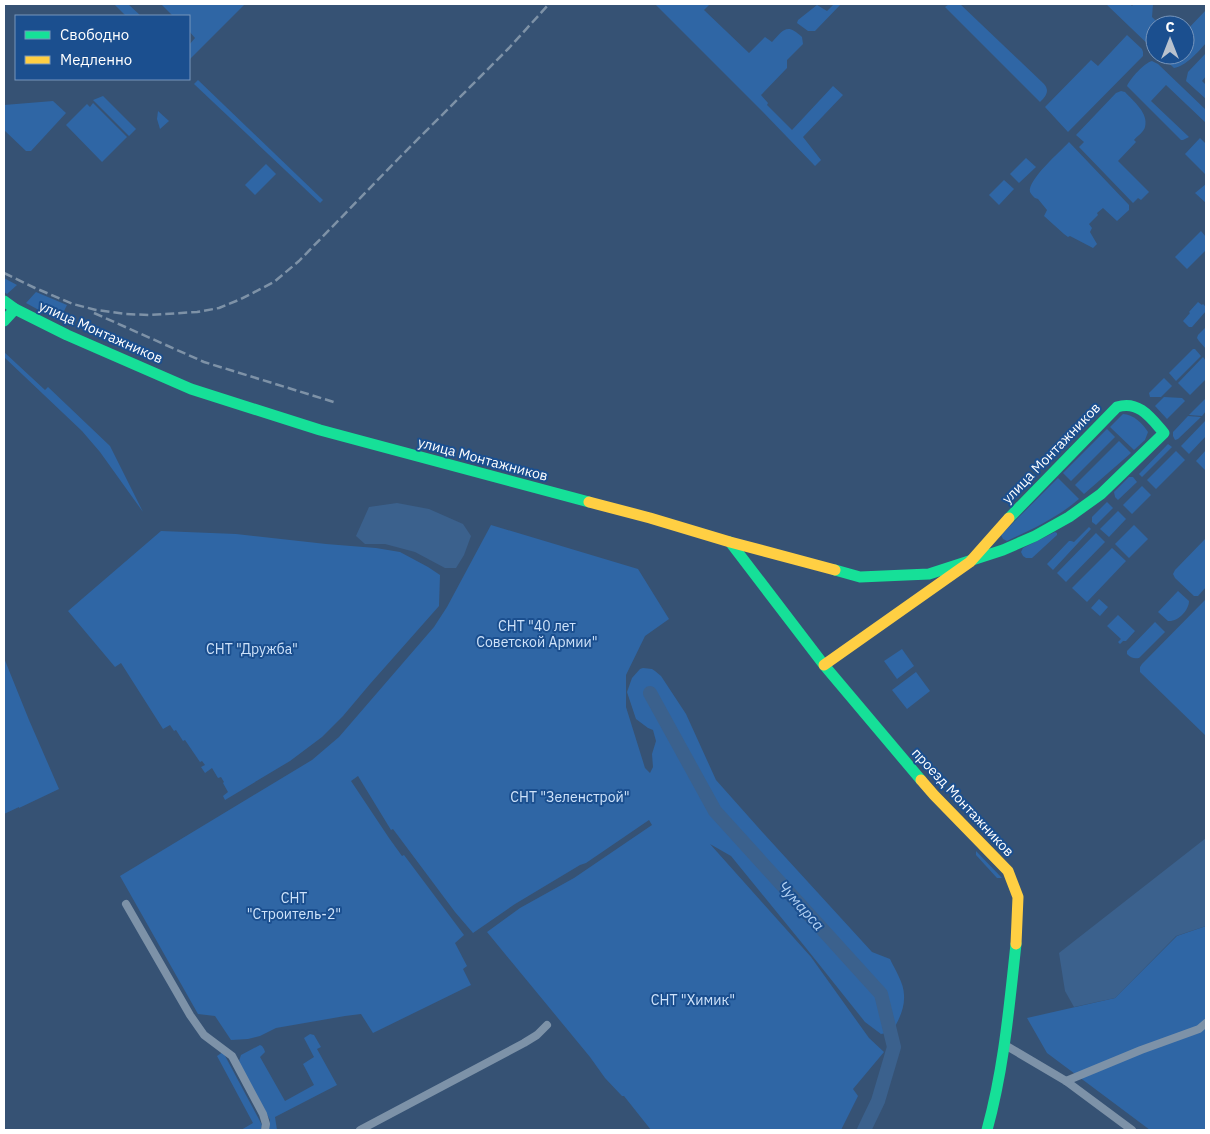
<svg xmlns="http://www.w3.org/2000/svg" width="1210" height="1134" viewBox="0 0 1210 1134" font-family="'IBM Plex Sans',sans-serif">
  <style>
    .green { fill: #2f66a5 }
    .water { fill: #3b618d }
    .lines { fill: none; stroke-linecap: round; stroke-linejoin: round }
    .river { stroke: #3b618d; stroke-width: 14 }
    .street { stroke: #7d92a8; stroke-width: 8 }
    .fast { stroke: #16e098; stroke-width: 11 }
    .slow { stroke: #ffcf43; stroke-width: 11 }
    .rail { stroke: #7e92a7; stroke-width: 2.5; stroke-dasharray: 9 4; stroke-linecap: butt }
    .labels { text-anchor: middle; stroke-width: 4; stroke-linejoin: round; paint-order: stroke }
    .street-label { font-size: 14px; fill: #fff; stroke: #1b4f8f }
    .park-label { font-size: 14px; fill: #cfe3fa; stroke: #1b4f8f }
    .water-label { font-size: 15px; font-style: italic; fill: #b5d3f5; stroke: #1b4f8f }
  </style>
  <rect width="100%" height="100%" fill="#365274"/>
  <!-- green -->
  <g class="green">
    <polygon points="114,4 128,4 141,16 126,16"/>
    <polygon points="161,4 245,4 189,60 189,45 195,38 189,31 189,16 173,16"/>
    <path d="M 655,4 L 710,4 L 704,10 L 749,53 L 765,37 L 772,42 C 784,29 787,23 802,37 L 803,44 L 787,60 L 787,68 L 761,95 L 768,103 L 767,105 L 792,130 L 833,86 L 843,95 L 803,137 L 821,160 L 815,166 L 761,110 Z"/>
    <polygon points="834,4 841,4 815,31 808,31 797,23 798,20 817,5 827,11"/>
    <path d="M 949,4 L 960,4 L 1044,84 C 1050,91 1046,96 1040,102 L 945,7 Z"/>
    <polygon points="1106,4 1130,4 1132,6 1134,4 1153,4 1152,17 1160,25 1155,25 1155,51"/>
    <path d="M 1206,10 L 1206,43 C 1198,52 1186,66 1174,68 L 1160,55 L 1185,55 L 1185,32 Z"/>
    <polygon points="1127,35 1142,49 1143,52 1143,56 1068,132 1045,107 1091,60 1098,66"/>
    <polygon points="1206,53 1206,76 1202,81 1206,85 1206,99 1186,81 1188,72"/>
    <path d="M 1152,61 L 1158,64 L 1206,110 L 1206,123 L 1166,85 L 1151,101 L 1189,137 L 1183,140 L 1181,140 L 1127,86 C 1130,79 1144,63 1152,61 Z"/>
    <polygon points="198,80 323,200 320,203 194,84"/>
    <path d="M 1121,91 L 1125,92 C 1133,101 1149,113 1145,127 C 1144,132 1137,136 1134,140 L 1136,142 L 1118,161 L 1149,192 L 1141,200 L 1138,198 L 1133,203 L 1079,147 L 1084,142 L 1076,135 L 1116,93 Z"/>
    <polygon points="103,96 136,129 129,136 93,100"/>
    <polygon points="53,101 66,113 31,151 26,151 4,130 4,105"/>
    <polygon points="93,103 127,137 102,162 66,125 87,104 90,107"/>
    <polygon points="158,111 169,121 160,129 157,119"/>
    <polygon points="1200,138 1206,144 1206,175 1185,154"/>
    <path d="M 1069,142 L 1129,205 L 1129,210 L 1117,221 L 1103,208 L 1097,213 L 1098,215 L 1089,224 L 1092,228 L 1090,232 L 1097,244 L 1093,248 L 1070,236 L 1068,237 L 1064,234 L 1044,216 L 1047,210 L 1038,199 L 1035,198 C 1034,197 1031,194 1030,192 C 1027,180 1061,151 1069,142 Z"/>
    <polygon points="1026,158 1036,167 1019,183 1010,174"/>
    <polygon points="266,164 276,174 255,195 245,185"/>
    <polygon points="1004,180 1014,189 999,205 989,195"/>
    <polygon points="1206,184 1206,203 1195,193"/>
    <polygon points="1201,231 1206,237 1206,250 1187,269 1175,257"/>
    <polygon points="4,278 17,285 7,294 4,292"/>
    <polygon points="36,292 67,305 59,321 26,303"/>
    <polygon points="1198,302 1202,305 1203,304 1206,307 1206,311 1192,327 1189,327 1183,321 1190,313 1189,312"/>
    <polygon points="1206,327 1206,349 1199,341 1197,338 1198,335"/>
    <polygon points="1193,349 1195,349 1201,356 1176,381 1169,373"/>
    <polygon points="4,352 45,390 48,387 110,446 143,512 100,452 82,431 4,357"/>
    <polygon points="1203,357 1206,361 1206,379 1190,395 1178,383"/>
    <polygon points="1164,378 1172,386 1161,397 1150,397 1149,393"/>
    <polygon points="1164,397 1182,398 1185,401 1167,419 1155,406"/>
    <polygon points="1205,399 1206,401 1206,411 1202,416 1189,415"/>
    <path d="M 1123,414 C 1133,414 1143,424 1148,432 L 1145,440 L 1134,450 L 1110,427 Z"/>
    <polygon points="1188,416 1201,417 1178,439 1175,440 1173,436 1173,432"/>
    <polygon points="1206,420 1206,436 1189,454 1181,446"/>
    <polygon points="1107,429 1115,437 1071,481 1063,473"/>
    <polygon points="1119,441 1131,453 1084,494 1075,485"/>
    <polygon points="1168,444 1172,447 1142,477 1139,474"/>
    <polygon points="1206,450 1206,471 1196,461"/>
    <polygon points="1176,451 1185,460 1156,489 1147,480"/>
    <polygon points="1129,477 1133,477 1137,482 1118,500 1115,497 1114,492"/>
    <path d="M 1058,478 L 1079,499 C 1058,517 1033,529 1007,541 L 1003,539 L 1001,535 Z"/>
    <polygon points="1142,486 1151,495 1132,514 1123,505"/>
    <polygon points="1107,502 1113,508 1096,525 1092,522 1092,517"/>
    <polygon points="1118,511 1126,519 1109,537 1100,529"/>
    <path d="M 491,525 L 638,569 L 669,619 L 645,636 L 626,675 L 626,707 L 645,768 L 650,773 L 653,767 L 652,754 L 656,741 L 653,730 L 648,728 L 636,719 L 627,692 L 632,678 L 640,669 L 643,668 L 652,669 L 655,671 L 661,676 L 686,714 L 716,780 L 765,835 L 872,952 L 890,959 C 895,970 904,983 904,995 C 905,1009 898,1021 892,1032 L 881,1034 L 865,1022 L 806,948 L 731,856 L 710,844 L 811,957 L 869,1038 L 884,1052 L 853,1089 L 858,1096 L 841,1130 L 651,1130 L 624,1096 L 622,1096 L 605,1078 L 590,1057 L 487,932 L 520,908 L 574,878 L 652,825 L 649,820 L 586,863 L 580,865 L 515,904 L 473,933 L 455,912 L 393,829 L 391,830 L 358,776 L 351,781 L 389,838 L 402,856 L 404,855 L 464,935 L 455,943 L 467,966 L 463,969 L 471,985 L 373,1033 L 361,1014 L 345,1016 L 276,1028 L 260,1036 L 248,1039 L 231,1040 L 215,1016 L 198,1014 L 120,876 L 312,760 L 339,737 L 434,627 L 447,607 Z"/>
    <polygon points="1134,525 1148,539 1129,558 1115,544"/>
    <polygon points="1089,527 1091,529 1053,570 1047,564 1069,541 1071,541 1074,542"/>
    <polygon points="161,531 236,534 326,544 376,548 400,552 428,567 440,575 439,606 370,684 343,716 322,737 290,761 225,800 223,796 228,792 223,783 224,782 221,777 218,778 212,768 205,773 201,767 205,765 202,761 200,762 185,740 183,741 176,730 174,731 170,725 163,729 121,663 115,667 68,611"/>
    <polygon points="1055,532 1057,533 1057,535 1032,558 1026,558 1023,556 1021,552 1023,548"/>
    <polygon points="1096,533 1105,542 1066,582 1057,573"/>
    <polygon points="1206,538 1206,587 1198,596 1194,596 1175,578 1173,574 1175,570"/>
    <polygon points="1112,548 1126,561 1087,602 1072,588"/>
    <path d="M 1178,591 L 1189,601 C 1189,610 1178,622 1168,621 L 1158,612 Z"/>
    <polygon points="1099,599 1108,607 1100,616 1091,608"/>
    <polygon points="1206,599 1206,736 1140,672 1140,667 1142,664"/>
    <polygon points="1118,615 1135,631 1126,641 1123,641 1120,644 1118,642 1121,639 1107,626"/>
    <path d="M 1155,622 L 1165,632 L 1139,658 C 1134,659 1131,658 1127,654 L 1127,651 Z"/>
    <polygon points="902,649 914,666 897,679 884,661"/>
    <polygon points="4,658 29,720 59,789 19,808 19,807 4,814"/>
    <polygon points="916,672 930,691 907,709 892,690"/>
    <polygon points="976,851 1002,878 997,878 976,855"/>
    <polygon points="1206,926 1206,1130 1150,1130 1047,1053 1027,1018 1115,998 1177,936"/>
    <polygon points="310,1034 314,1035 321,1047 317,1049 337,1085 275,1117 277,1130 269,1130 270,1120 240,1064 239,1061 241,1055 260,1045 262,1046 264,1049 265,1052 260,1057 285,1101 314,1085 303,1064 314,1057 304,1038"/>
    <polygon points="223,1052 262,1125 261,1130 241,1130 253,1123 217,1056"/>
  </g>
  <!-- water -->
  <g class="water">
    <polygon points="397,503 429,509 463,524 471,536 464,555 456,568 445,568 415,552 385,544 365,544 356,536 369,507"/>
    <polygon points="1206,838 1206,926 1176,936 1115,998 1074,1007 1065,991 1059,953"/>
  </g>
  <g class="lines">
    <!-- river -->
    <polyline class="river" points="650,693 715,811 881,994 894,1047 878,1101 864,1130"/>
    <!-- street -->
    <g class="street">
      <polyline points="126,904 190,1015 204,1035 232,1056 263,1114 266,1124 265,1130"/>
      <polyline points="1005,1045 1066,1081 1132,1130"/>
      <polyline points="1066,1081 1141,1050 1199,1029 1206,1023"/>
      <polyline points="360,1130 524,1043 537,1035 547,1025"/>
    </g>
    <!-- fast -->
    <g class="fast">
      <polyline points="4,301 15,309 67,335 191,389 320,430 589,502"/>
      <polyline points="4,321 15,309"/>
      <polyline points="730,542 824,665 921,780"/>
      <path d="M 835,570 L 860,577 L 929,574 L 1003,550 L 1035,536 L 1069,517 L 1101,494 L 1164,433 C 1151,418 1139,400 1117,407 L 1009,518"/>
      <path d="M 987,1130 C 1004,1068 1009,1008 1016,944"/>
    </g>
    <!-- slow -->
    <g class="slow">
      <polyline points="589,502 650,518 730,542 835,570"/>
      <polyline points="824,665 970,562 1009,518"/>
      <polyline points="921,780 934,795 1008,871 1018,897 1016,944"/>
    </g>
    <!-- rail -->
    <g class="rail">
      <polyline points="4,273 35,288 73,304 96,310 126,314 149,315 197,312 219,308 241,299 274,282 299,261 400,157 509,48 549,4"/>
      <polyline points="94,313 204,362 337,403"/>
    </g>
  </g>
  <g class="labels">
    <!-- street labels -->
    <g class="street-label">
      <text transform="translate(101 332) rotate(24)" y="5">улица Монтажников</text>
      <text transform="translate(1051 453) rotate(-46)" y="5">улица Монтажников</text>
      <text transform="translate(483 459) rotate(15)" y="5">улица Монтажников</text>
      <text transform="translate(963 802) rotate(47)" y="5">проезд Монтажников</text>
    </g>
    <!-- park labels -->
    <g class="park-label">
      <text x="537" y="631">СНТ "40 лет<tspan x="537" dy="16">Советской Армии"</tspan></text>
      <text x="252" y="654">СНТ "Дружба"</text>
      <text x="570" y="802">СНТ "Зеленстрой"</text>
      <text x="294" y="903">СНТ<tspan x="294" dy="16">"Строитель-2"</tspan></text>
      <text x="693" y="1005">СНТ "Химик"</text>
    </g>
    <!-- water labels -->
    <g class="water-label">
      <text transform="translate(801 906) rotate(48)" y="5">Чумарса</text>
    </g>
  </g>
  <!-- border -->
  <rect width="1210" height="1134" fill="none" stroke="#ffffff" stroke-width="10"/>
  <!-- legend -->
  <rect x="15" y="15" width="175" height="65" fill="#1b4f8f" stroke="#7695bc"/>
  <rect x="25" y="31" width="25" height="8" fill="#16e098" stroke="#7695bc"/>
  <text x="60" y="40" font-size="15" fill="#ffffff">Свободно</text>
  <rect x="25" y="56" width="25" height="8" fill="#ffcf43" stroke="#7695bc"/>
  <text x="60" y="65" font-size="15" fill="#ffffff">Медленно</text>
  <!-- north arrow -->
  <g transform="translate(1170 40)"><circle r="24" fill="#1b4f8f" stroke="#7695bc"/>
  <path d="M0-4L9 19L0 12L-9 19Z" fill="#b9c2ce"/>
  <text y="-8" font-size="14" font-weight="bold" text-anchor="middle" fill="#ffffff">С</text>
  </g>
</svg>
